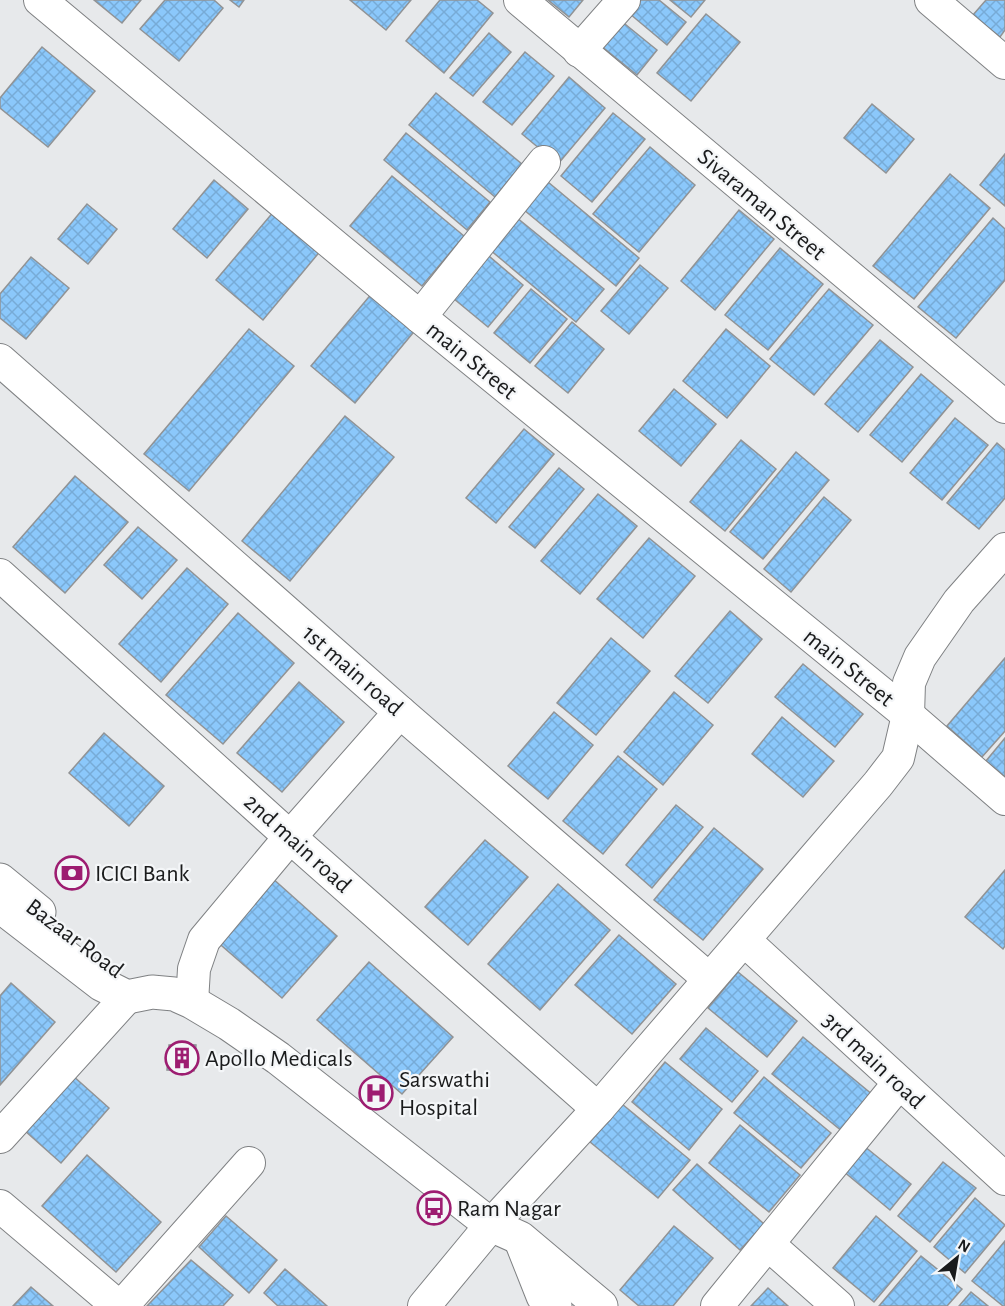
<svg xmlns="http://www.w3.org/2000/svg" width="1005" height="1306" viewBox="0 0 1005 1306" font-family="'Alegreya Sans',sans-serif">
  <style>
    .building { fill: url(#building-cross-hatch); stroke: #919395; stroke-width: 1.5 }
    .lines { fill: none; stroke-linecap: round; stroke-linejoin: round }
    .street-casing { stroke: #7f8183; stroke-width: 34 }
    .secondary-casing { stroke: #7f8183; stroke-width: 35 }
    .street { stroke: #fff; stroke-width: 32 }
    .secondary { stroke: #fff; stroke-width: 33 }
    .labels { text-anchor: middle; stroke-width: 4.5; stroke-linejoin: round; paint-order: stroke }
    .street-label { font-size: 24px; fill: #1a1b1c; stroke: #f4f6f8 }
    .poi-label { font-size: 24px; fill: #1a1b1c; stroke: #f4f6f8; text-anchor: start }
  </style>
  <defs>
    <pattern id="building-cross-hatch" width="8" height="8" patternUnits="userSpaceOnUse" patternTransform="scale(1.5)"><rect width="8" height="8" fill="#8bc8fb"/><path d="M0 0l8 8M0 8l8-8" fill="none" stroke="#77abd7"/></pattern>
  </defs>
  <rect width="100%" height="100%" fill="#e7e9eb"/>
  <!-- building -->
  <g class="building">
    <polygon points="94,0 141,0 122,23"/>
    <polygon points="165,0 214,0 223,8 179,61 140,29"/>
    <polygon points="230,0 244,0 239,7"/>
    <polygon points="350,0 411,0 386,30"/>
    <polygon points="440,0 477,0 493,13 444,73 406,41"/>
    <polygon points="548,0 583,0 569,17"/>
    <polygon points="641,0 659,0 686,22 667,45 630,14"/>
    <polygon points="670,0 705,0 691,17"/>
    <polygon points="986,0 1005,0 1005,30 1000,37 973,15"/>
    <polygon points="706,14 740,42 691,101 657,73"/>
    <polygon points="620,20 657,50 637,75 600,45"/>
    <polygon points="489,33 511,52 473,96 450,78"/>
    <polygon points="42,47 95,91 48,147 0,108 0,98"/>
    <polygon points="525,52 554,76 512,125 483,102"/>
    <polygon points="569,77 605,108 558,164 522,134"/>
    <polygon points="436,93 522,164 495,197 409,125"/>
    <polygon points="872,104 914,139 886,173 844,138"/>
    <polygon points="613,113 645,139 592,202 561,176"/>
    <polygon points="406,133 490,202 467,230 384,160"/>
    <polygon points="650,147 695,185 639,252 593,214"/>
    <polygon points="1005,154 1005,206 980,185"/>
    <polygon points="950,174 990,208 914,299 873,266"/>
    <polygon points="392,176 464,236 422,286 350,226"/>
    <polygon points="542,177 639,258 616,286 518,205"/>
    <polygon points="214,180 248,209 207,258 173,229"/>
    <polygon points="87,204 117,229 88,264 58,239"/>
    <polygon points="275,210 322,249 263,320 216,280"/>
    <polygon points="739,210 774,239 715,310 681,281"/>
    <polygon points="516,217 604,289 576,322 489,249"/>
    <polygon points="993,218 1005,229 1005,280 956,338 918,307"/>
    <polygon points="780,248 823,284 768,350 725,315"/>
    <polygon points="483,251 523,285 488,327 448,294"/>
    <polygon points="31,257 69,288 26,339 0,318 0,294"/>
    <polygon points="640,265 668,288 629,334 601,311"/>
    <polygon points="531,289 567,319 530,363 494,333"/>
    <polygon points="829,289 873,325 814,395 770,359"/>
    <polygon points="373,292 417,328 355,403 311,366"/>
    <polygon points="572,322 604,349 568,393 535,366"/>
    <polygon points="249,329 294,366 189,491 144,454"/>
    <polygon points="726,329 770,366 727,418 683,381"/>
    <polygon points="880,340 913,367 858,432 825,404"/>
    <polygon points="921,374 953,401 902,462 870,435"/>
    <polygon points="674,389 716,424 681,466 639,431"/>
    <polygon points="345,416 394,457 290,581 242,541"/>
    <polygon points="955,418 988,445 942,500 910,473"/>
    <polygon points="524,429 554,454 496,523 466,498"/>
    <polygon points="741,440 776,469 725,531 690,502"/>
    <polygon points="997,443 1005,450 1005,498 979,529 947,503"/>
    <polygon points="796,452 829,480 763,559 730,532"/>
    <polygon points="559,468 584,489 535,548 509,527"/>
    <polygon points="75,476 128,522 65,593 13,547"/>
    <polygon points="598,494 637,526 580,594 541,561"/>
    <polygon points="824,497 851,520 791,592 764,569"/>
    <polygon points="138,527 177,560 142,599 104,565"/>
    <polygon points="649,538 695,576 643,638 597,599"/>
    <polygon points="187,568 228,604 161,682 119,644"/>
    <polygon points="730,611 762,639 708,703 675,676"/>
    <polygon points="238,613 294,663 223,744 166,695"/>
    <polygon points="611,638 650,671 596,735 557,703"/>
    <polygon points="1005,658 1005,731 982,757 947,726"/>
    <polygon points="803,664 863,714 835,747 775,697"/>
    <polygon points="299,682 344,722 282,792 237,753"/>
    <polygon points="674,692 713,725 663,785 624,752"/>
    <polygon points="554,712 593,745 548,799 508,766"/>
    <polygon points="782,717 834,761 803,797 752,754"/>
    <polygon points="104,733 164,786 129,826 69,773"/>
    <polygon points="1005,738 1005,777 986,761"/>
    <polygon points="618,756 657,789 603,854 563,821"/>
    <polygon points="676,805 703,827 652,888 626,865"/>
    <polygon points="714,828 763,869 703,940 654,900"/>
    <polygon points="485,840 528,877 468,945 425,907"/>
    <polygon points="1005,870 1005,946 1003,949 965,917"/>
    <polygon points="271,877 337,936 282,998 215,940"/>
    <polygon points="558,884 610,930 540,1010 488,964"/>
    <polygon points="619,935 676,984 632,1034 575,985"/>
    <polygon points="369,962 453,1037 402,1094 317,1020"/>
    <polygon points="738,972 797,1021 767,1057 708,1008"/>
    <polygon points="11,983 55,1022 0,1085 0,996"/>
    <polygon points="706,1028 758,1071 732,1102 680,1059"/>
    <polygon points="803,1037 873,1095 843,1132 772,1074"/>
    <polygon points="180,1044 196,1045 194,1071 167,1070 169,1045"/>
    <polygon points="665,1062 722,1109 689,1150 632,1102"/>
    <polygon points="72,1075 109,1108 61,1163 24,1130"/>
    <polygon points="764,1077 831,1133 801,1168 734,1113"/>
    <polygon points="622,1104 690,1160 658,1198 590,1142"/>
    <polygon points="740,1125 800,1175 769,1212 709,1163"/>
    <polygon points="864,1146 911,1184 890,1210 843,1171"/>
    <polygon points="87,1155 161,1222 116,1272 42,1206"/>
    <polygon points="943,1162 976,1188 930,1242 898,1216"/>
    <polygon points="697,1164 764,1224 740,1250 673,1190"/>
    <polygon points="975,1198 1005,1225 965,1273 934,1247"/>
    <polygon points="226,1216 277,1260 249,1293 199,1247"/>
    <polygon points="876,1216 917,1251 874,1302 833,1268"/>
    <polygon points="674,1226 713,1258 673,1306 639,1306 620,1290"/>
    <polygon points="1005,1241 1005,1306 1003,1306 972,1281"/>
    <polygon points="921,1256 962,1289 947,1306 879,1306"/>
    <polygon points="191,1260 233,1295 223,1306 147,1306"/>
    <polygon points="285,1269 327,1306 278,1306 264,1293"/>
    <polygon points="31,1287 53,1306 13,1306"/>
    <polygon points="768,1288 788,1306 751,1306"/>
    <polygon points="971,1292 988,1306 959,1306"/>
  </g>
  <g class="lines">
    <defs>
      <g id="street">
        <polyline points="40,0 420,317 908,715 1005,799"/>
        <polyline points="520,0 1005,407"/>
        <polyline points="931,0 1005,63"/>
        <polyline points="579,51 624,0"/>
        <polyline points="420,317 544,162"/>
        <polyline points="0,360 400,712 709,979"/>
        <polyline points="0,575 290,837 598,1109"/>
        <polyline points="744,940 1005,1179"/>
        <polyline points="192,1002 194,969 204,940 290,837 400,712"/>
        <polyline points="0,1137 127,997"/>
        <polyline points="0,1206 118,1306"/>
        <polyline points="769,1245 838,1306"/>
        <polyline points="122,1306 249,1163"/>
        <polyline points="424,1306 491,1225 598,1109 878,784 898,758 908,715 909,683 920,657 959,601 1005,549"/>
        <polyline points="717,1306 899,1083"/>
      </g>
      <g id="secondary">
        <polyline points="0,880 39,912"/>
        <polyline points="0,906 101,984 127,997 152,992 174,994 192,1002 229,1024 278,1058 491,1225 520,1238 601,1306"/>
        <polyline points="522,1243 543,1296 555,1306"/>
      </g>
    </defs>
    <!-- street casing -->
    <use href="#street" class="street-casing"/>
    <!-- secondary casing -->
    <use href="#secondary" class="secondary-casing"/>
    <!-- street -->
    <use href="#street" class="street"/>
    <!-- secondary -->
    <use href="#secondary" class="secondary"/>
  </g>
  <!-- icons -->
  <defs>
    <symbol id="bank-ring" viewBox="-11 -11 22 22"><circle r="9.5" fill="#f4f6f8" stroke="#9d1d71" stroke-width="1.5"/><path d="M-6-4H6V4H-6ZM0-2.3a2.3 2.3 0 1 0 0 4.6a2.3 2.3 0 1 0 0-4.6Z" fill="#9d1d71"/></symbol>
    <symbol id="building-ring" viewBox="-11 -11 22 22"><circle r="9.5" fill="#f4f6f8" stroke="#9d1d71" stroke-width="1.5"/><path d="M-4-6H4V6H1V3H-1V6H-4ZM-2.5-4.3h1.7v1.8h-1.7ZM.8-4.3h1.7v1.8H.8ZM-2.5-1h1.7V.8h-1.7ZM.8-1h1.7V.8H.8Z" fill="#9d1d71"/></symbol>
    <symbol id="hospital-ring" viewBox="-11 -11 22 22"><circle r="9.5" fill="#f4f6f8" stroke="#9d1d71" stroke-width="1.5"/><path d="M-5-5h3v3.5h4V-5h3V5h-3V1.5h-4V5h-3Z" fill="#9d1d71"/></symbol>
    <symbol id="bus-ring" viewBox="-11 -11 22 22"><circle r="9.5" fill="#f4f6f8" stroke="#9d1d71" stroke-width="1.5"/><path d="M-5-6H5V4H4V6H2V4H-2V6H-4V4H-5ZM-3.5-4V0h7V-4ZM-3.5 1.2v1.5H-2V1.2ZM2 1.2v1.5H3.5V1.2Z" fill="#9d1d71"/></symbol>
  </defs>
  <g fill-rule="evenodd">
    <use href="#bank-ring" x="53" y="854" width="38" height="38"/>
    <use href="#building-ring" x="163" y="1039" width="38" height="38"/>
    <use href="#hospital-ring" x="357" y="1074" width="38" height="38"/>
    <use href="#bus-ring" x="415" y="1189" width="38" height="38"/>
  </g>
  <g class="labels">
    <!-- street labels -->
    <g class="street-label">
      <text transform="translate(762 204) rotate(40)" y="8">Sivaraman Street</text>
      <text transform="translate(472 360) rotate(39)" y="8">main Street</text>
      <text transform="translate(849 667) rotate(39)" y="8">main Street</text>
      <text transform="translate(353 670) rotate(41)" y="8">1st main road</text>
      <text transform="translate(298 843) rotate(42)" y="8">2nd main road</text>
      <text transform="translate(75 938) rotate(37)" y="8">Bazaar Road</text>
      <text transform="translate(874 1060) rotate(43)" y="8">3rd main road</text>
    </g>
    <!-- poi labels -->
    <g class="poi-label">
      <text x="95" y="881">ICICI Bank</text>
      <text x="205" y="1066">Apollo Medicals</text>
      <text x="399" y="1087">Sarswathi<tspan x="399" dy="28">Hospital</tspan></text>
      <text x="457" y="1216">Ram Nagar</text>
    </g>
  </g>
  <!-- north arrow -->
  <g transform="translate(957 1258) rotate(30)" stroke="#f4f6f8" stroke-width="4.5" paint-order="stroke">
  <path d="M0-4.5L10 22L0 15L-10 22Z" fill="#1a1b1c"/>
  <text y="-9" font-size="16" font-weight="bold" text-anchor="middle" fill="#1a1b1c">N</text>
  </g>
</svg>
